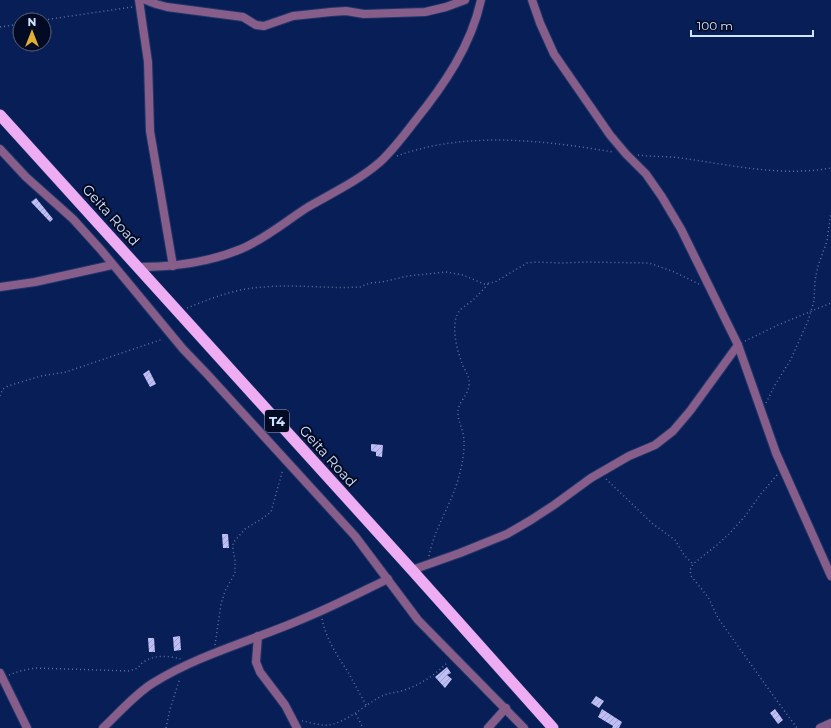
<svg xmlns="http://www.w3.org/2000/svg" width="831" height="728" viewBox="0 0 831 728" font-family="Montserrat,sans-serif">
  <style>
    .building { fill: url(#building-hatch) }
    .lines { fill: none; stroke-linecap: round; stroke-linejoin: round }
    .minor-casing { stroke: #20366a; stroke-width: 10 }
    .trunk-casing { stroke: #20366a; stroke-width: 12 }
    .path { stroke: #5f729e; stroke-width: 1.5; stroke-dasharray: 1 3; stroke-linecap: butt }
    .minor { stroke: #875d8a; stroke-width: 8 }
    .trunk { stroke: #eeadf2; stroke-width: 11 }
    .labels { text-anchor: middle; stroke-width: 4; stroke-linejoin: round; paint-order: stroke }
    .shield { fill: #030b24; stroke: #95a2bd; stroke-width: 1 }
    .shield-label { font-size: 13px; font-weight: bold; fill: #d3e2fe }
    .street-label { font-size: 14px; fill: #d3e2fe; stroke: #030b24 }
  </style>
  <defs>
    <pattern id="building-hatch" width="6" height="6" patternUnits="userSpaceOnUse"><rect width="6" height="6" fill="#bebef5"/><path d="M-1 1l2-2M0 6l6-6M5 7l2-2" fill="none" stroke="#9ea0cb"/></pattern>
  </defs>
  <rect width="100%" height="100%" fill="#081e56"/>
  <!-- building -->
  <g class="building">
    <polygon points="36,198 53,219 50,222 31,202"/>
    <polygon points="149,370 156,384 150,387 143,374"/>
    <polygon points="371,444 383,445 382,457 376,456 376,452 371,451"/>
    <polygon points="222,534 228,534 229,548 223,548"/>
    <polygon points="180,636 181,650 174,651 173,637"/>
    <polygon points="148,638 154,638 155,652 149,652"/>
    <polygon points="447,667 451,673 447,675 452,679 445,688 435,677"/>
    <polygon points="596,696 604,701 599,708 591,703"/>
    <polygon points="602,709 622,722 619,728 612,728 613,726 598,717"/>
    <polygon points="775,709 783,720 778,724 770,713"/>
  </g>
  <g class="lines">
    <defs>
      <g id="minor">
        <polyline points="139,0 148,62 150,131 173,266"/>
        <polyline points="146,0 156,4 167,7 243,17 256,25 264,26 293,16 331,12 346,11 364,14 425,12 446,7 465,0"/>
        <polyline points="532,0 540,23 554,54 610,135 626,154 646,174 662,197 681,229 738,345 776,453 831,576"/>
        <polyline points="0,149 26,177 73,219 101,250 183,349 207,374 355,536 418,620 524,728"/>
        <path d="M 138,267 C 171,267 210,262 241,249 C 265,239 286,221 308,207 C 332,193 358,181 380,162 C 393,150 404,135 415,121 C 444,85 471,46 481,0"/>
        <polyline points="0,287 35,282 112,265"/>
        <polyline points="412,570 460,553 507,534 531,520 554,505 591,478 629,456 655,445 673,431 690,411 738,345"/>
        <polyline points="258,636 256,662 260,672 285,705 297,728"/>
        <polyline points="0,673 27,728"/>
        <path d="M 103,728 C 118,714 135,694 153,683 C 198,655 251,641 300,620 C 330,608 359,593 388,579"/>
        <polyline points="488,728 506,708"/>
        <polyline points="820,728 831,723"/>
      </g>
      <polyline id="trunk" points="0,115 412,570 553,728"/>
    </defs>
    <!-- minor casing -->
    <use href="#minor" class="minor-casing"/>
    <!-- trunk casing -->
    <use href="#trunk" class="trunk-casing"/>
    <!-- path -->
    <g class="path">
      <polyline points="44,20 132,7"/>
      <polyline points="0,27 20,24"/>
      <path d="M 638,155 C 652,157 667,156 681,158 C 731,165 781,177 831,168"/>
      <path d="M 397,156 C 465,131 542,140 613,152"/>
      <path d="M 187,308 C 212,298 237,288 264,287 C 296,284 328,289 360,287 L 370,283 L 382,282 L 408,276 L 446,272 L 463,275 L 484,284 L 489,283 L 495,282 L 527,263 L 536,262 L 562,263 L 586,262 L 649,263 L 672,271 L 699,284"/>
      <polyline points="745,341 778,325 831,303"/>
      <polyline points="0,396 3,389 8,386 41,376 66,372 163,339"/>
      <polyline points="766,403 775,385 791,359 808,321 814,301 815,280 818,266 827,241 831,212"/>
      <polyline points="777,475 760,495 746,515 729,534 717,545 693,564 690,570 691,576 708,597 718,618 772,694 797,728"/>
      <polyline points="606,479 653,524 675,540 684,555 693,564"/>
      <path d="M 429,556 C 434,529 450,507 458,480 C 462,465 466,449 463,433 C 461,426 458,420 458,412 C 458,402 468,396 469,385 C 470,378 467,374 464,368 C 458,355 451,329 457,315 C 460,308 467,305 472,301 C 478,295 484,289 489,283"/>
      <path d="M 322,619 C 326,639 337,655 348,672 C 354,683 360,694 366,705"/>
      <polyline points="215,645 221,604 225,591 235,573 235,560 233,549 233,543 245,529 263,518 271,512 283,469"/>
      <path d="M 9,675 L 20,671 L 35,668 L 129,671 L 138,668 C 147,654 167,655 181,659"/>
      <polyline points="356,714 363,728"/>
      <path d="M 302,721 C 310,722 320,726 329,725 C 349,721 363,706 380,697 C 387,693 394,693 401,691 C 419,686 435,675 448,662"/>
      <polyline points="166,728 170,709 180,678"/>
    </g>
    <!-- minor -->
    <use href="#minor" class="minor"/>
    <!-- trunk -->
    <use href="#trunk" class="trunk"/>
  </g>
  <g class="labels">
    <!-- shield labels -->
    <rect class="shield" x="265" y="410" width="24" height="22" rx="3"/>
    <g class="shield-label">
      <text x="277" y="426">T4</text>
    </g>
    <!-- street labels -->
    <g class="street-label">
      <text transform="translate(111 215) rotate(48)" y="5">Geita Road</text>
      <text transform="translate(328 456) rotate(48)" y="5">Geita Road</text>
    </g>
  </g>
  <!-- north arrow -->
  <g transform="translate(32 32)"><circle r="19" fill="#030b24" stroke="#56617b"/>
  <path d="M0-3L7 15L0 10L-7 15Z" fill="#e2af34"/>
  <text y="-6" font-size="11" font-weight="bold" text-anchor="middle" fill="#d3e2fe">N</text>
  </g>
  <!-- scale -->
  <path d="M691 30v6h122v-6" fill="none" stroke="#d3e2fe" stroke-width="2"/>
  <text x="697" y="30" font-size="12" fill="#d3e2fe" stroke="#030b24" stroke-width="3" paint-order="stroke">100 m</text>
</svg>
